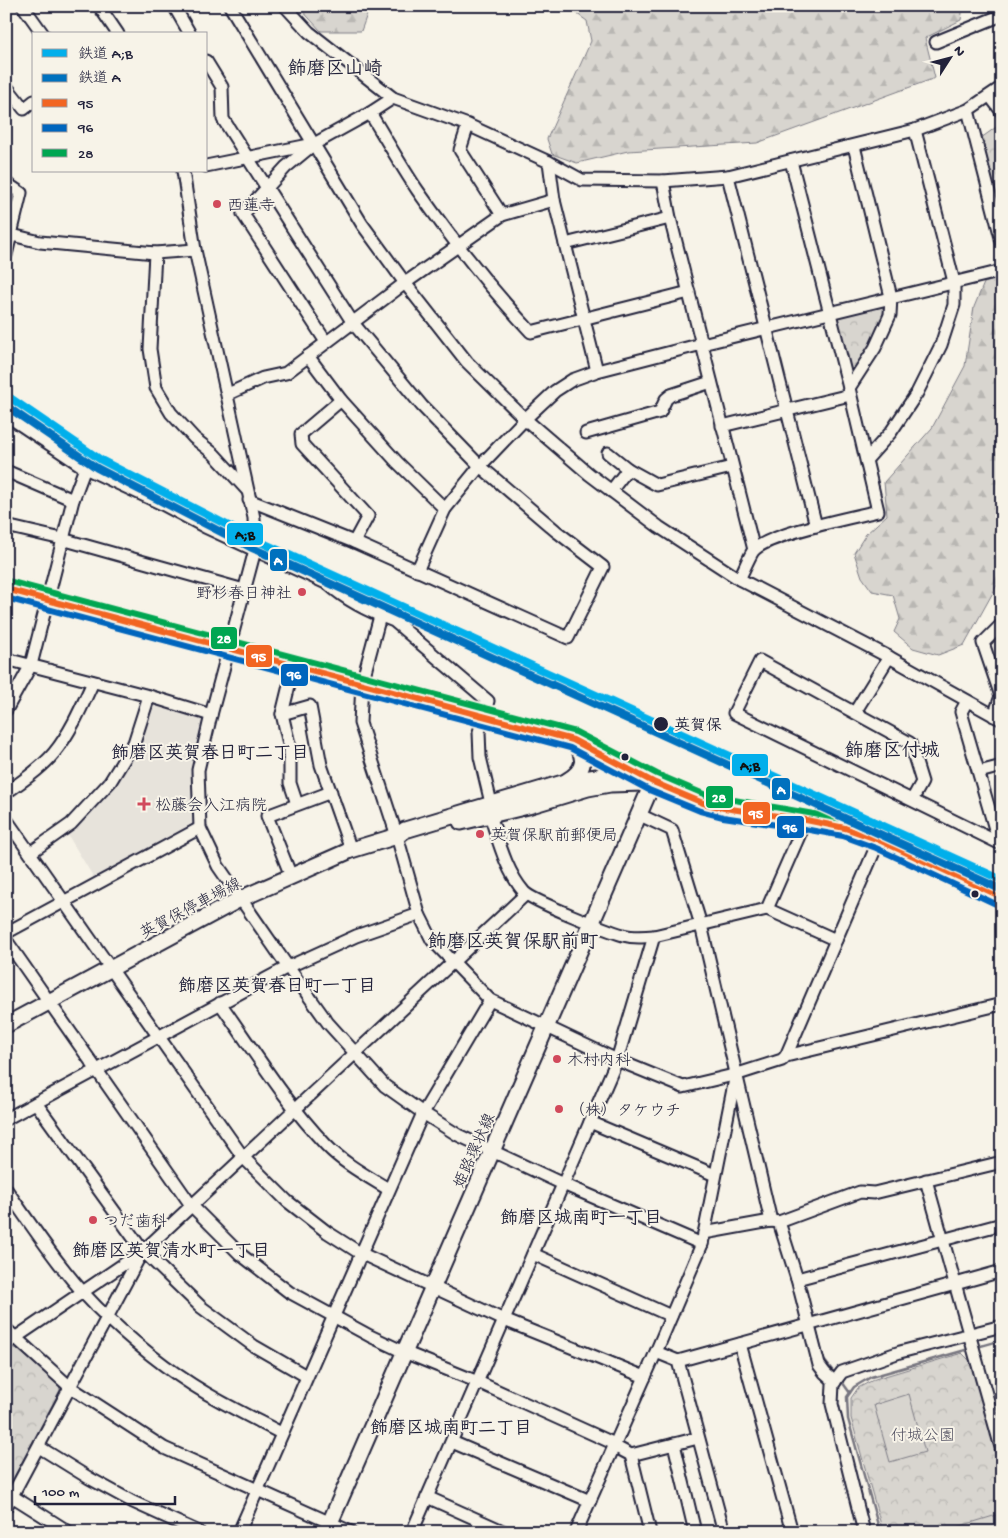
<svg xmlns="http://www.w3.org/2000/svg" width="1008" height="1538" viewBox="0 0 1008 1538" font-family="'Gochi Hand','Klee One',sans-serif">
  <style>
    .built { fill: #e7e3db }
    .forest { fill: url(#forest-firs); stroke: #7d7c85 }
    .park { fill: url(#park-crowns); stroke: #7d7c85 }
    .garden { fill: #d8d5cf; stroke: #7d7c85 }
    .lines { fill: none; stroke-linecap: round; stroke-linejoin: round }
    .stream { stroke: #76747f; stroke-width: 2.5 }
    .minor-casing { stroke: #22223b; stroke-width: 15 }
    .major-casing { stroke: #22223b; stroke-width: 19 }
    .minor { stroke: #f7f3e8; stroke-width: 11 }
    .major { stroke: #f7f3e8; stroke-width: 15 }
    .bus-1-casing { stroke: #f7f3e8; stroke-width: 10 }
    .bus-2-casing { stroke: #f7f3e8; stroke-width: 10 }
    .bus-3-casing { stroke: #f7f3e8; stroke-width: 10 }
    .bus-1 { stroke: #f26522; stroke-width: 6 }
    .bus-2 { stroke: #0065bd; stroke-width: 6 }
    .bus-3 { stroke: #00a651; stroke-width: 6 }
    .rail-1-casing { stroke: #f7f3e8; stroke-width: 11 }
    .rail-2-casing { stroke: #f7f3e8; stroke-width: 11 }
    .rail-1 { stroke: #03afeb; stroke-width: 8 }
    .rail-2 { stroke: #0071be; stroke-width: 8 }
    .poi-dot { fill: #d1495b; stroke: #f7f3e8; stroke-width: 2 }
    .stop-dot { fill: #22223b; stroke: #f7f3e8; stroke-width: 2 }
    .labels { text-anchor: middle; stroke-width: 4; stroke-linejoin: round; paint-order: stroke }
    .poi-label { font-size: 16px; fill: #22223b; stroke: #f7f3e8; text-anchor: start }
    .stop-label { font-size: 16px; font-weight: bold; fill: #22223b; stroke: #f7f3e8; text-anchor: start }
    .street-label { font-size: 16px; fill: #22223b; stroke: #f7f3e8 }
    .park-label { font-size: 16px; fill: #504f60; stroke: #f7f3e8 }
    .neighbourhood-label { font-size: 18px; font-weight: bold; fill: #22223b; stroke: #f7f3e8 }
    .quarter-label { font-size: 19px; font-weight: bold; fill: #22223b; stroke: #f7f3e8 }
    .line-badge { stroke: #f7f3e8; stroke-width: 2 }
    .badge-label { font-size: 14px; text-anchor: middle; font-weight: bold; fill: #fff }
    .pale-badge-label { font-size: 14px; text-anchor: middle; font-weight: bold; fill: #111 }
  </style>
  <defs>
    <pattern id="forest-firs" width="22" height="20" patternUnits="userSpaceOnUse" patternTransform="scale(1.25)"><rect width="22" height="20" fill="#d8d5cf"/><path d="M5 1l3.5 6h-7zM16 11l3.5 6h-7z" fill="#b9b7b3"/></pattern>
    <pattern id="park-crowns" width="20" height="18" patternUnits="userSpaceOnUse" patternTransform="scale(1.25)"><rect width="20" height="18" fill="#d8d5cf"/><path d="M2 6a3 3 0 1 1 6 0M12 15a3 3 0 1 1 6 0" fill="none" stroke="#b9b7b3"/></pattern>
  </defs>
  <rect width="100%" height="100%" fill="#f7f3e8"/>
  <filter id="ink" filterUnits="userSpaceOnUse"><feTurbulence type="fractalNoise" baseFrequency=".02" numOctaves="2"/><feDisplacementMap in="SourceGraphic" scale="10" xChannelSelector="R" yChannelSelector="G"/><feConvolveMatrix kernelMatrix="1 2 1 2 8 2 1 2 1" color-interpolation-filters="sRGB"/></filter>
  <g filter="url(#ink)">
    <!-- built -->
    <polygon class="built" points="153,703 204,718 194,758 191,785 194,822 94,878 66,832 135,748"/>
    <!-- forest -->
    <g class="forest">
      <polygon points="298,6 370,6 361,31 321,31"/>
      <polygon points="566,6 963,6 961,20 925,38 935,78 757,143 628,151 577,163 552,154 547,139 591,41 587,21"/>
      <polygon points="1002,278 1002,576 964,645 938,655 913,648 894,632 900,619 893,595 872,591 862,577 854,553 866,534 887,515 884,482 932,428 965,366 974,307 984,283"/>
    </g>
    <!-- park -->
    <g class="park">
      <polygon points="1002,123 1002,220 981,138"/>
      <path d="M 881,306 L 884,310 C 880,323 863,369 851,374 L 848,369 L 835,322 L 837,317 Z"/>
      <polygon points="10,1348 16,1348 59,1385 60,1390 6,1492 6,1350"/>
      <polygon points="962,1353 972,1363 1002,1474 1002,1532 883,1532 851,1418 851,1398 858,1388 875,1379"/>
    </g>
    <!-- garden -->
    <g class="garden">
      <polygon points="909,1394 925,1452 890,1462 874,1405"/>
      <polygon points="1000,1514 1002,1532 941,1532"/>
    </g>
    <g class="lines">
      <!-- stream -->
      <g class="stream">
        <polyline points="698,1268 708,1243"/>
        <polyline points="815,1326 824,1360 836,1375"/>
        <polyline points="977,1347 1002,1340"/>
        <polyline points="840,1379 850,1393"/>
        <polyline points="880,1532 848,1419 847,1397 854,1387 871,1377 969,1349"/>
      </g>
      <defs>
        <g id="minor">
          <polyline points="23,6 43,34"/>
          <polyline points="99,6 118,34"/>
          <polyline points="174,6 190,34"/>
          <polyline points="230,6 362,224 405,283 467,362 525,419 589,474 659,527 739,579 889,657 1002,720"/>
          <polyline points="285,6 309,32 393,98 468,125 549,162 582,180 663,181 728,176 915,130 968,110 1002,87"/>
          <polyline points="936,42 1002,15"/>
          <polyline points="206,61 222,87 223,119 353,323 422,406 480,466 556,531 603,567 568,638 354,542 249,500"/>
          <polyline points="6,86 24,109 34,101"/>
          <polyline points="990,96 1002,112"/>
          <polyline points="968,110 1002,242"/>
          <path d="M 370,113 C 386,139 401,166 418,191 C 453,241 490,288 531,332 L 689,292"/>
          <polyline points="468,125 460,150 502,215"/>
          <polyline points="314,144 286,167 243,214 326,342"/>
          <polyline points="549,162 554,200 597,371"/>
          <polyline points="206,166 314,144 370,113 393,98"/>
          <polyline points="183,171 195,250 254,518 255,550 211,715 198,770 200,828 218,866 288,967 328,1023 385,1086 423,1113 458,1135 563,1184 702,1244"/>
          <polyline points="728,176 816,526"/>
          <polyline points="663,181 670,218 754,550"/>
          <polyline points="6,183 21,193 6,255"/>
          <polyline points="12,235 40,242 155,253 195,250"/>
          <polyline points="565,244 670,218"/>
          <polyline points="155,253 150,349 156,388 171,413 194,438 214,454 247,490"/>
          <polyline points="308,356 341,400 397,462 445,509"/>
          <polyline points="849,388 875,348 890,315 891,297 854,146"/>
          <polyline points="228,394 263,378 286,373 405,283 502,215 554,200"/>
          <polyline points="341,400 301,434 302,444 368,516 354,542"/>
          <path d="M 6,415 L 85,468 L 160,503 L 205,527 L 328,584 C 347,601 369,612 394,621 L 488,701 L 479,732 L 480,757 L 491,803"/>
          <polyline points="722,426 850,395"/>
          <polyline points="586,433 660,412 666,399 671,395 711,382"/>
          <polyline points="608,453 628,469 657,485 732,467"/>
          <polyline points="867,459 891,432 917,393 941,345 954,305 954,282 915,130"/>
          <polyline points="6,471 73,500"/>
          <polyline points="611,491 628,469"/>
          <polyline points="6,526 62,539 244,590"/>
          <polyline points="417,571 445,509 480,466 525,419 555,391 572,380 597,371 702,344 1002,271"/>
          <path d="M 739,579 C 744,570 748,559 753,551 C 767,534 854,517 878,511 L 849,388 L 791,161"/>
          <polyline points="380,616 362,683 360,723 397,836 419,914 432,940 490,1000 617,1060 683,1087 738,1074 782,1060 786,1056 1002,1004"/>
          <polyline points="6,659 149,696 211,715"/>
          <polyline points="294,665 282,714 290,748 290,783 297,804"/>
          <polyline points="967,701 961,712 999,843"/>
          <polyline points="6,710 31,665 73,500 85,468"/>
          <polyline points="855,712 889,657"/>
          <polyline points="282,714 310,706 321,765 351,850"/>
          <polyline points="994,716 1001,696 983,643 1002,624"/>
          <polyline points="979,772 1002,766"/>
          <path d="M 6,793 C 22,781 41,769 54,753 C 71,732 82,706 93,682"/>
          <polyline points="912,800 922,782 910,743 760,661 734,713 999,843 1002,844"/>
          <path d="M 490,815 C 499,842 506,871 524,892 C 532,901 609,931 623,935 C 634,938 644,937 654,936 L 767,909 L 836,940"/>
          <polyline points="640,815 672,830 701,925 771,1221 779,1222 797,1279 819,1365 825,1373 835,1382"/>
          <polyline points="6,819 243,1157 287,1201 327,1232 360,1253 504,1320 645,1377"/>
          <polyline points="30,853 71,824 110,782 134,743 149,696"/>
          <polyline points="291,876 267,816 331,792"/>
          <polyline points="767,909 806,820"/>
          <polyline points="6,933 200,828"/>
          <polyline points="6,940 191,1205 240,1254 289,1292 370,1336 404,1352 478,1382 615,1444"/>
          <path d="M 220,1003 C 254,1051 285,1102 326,1145 C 343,1163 367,1176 388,1189"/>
          <polyline points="786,1056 879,840"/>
          <polyline points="36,1103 143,1251 201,1307 254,1346 306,1376"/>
          <polyline points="6,1119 288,967 356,936 419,914"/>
          <polyline points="590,1122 715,1175"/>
          <polyline points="926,1180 1002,1451"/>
          <path d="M 6,1189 C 36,1232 69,1282 107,1317 C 141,1349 179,1379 220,1401 C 240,1412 260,1422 281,1433"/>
          <polyline points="779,1222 860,1192 874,1193 1002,1162"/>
          <polyline points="704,1233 771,1221"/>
          <polyline points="533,1254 671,1316"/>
          <polyline points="797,1279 1002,1224"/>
          <polyline points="6,1329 70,1387 164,1448 351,1532"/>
          <polyline points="6,1344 143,1251 526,894"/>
          <polyline points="740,1344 792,1532"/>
          <polyline points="656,1352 678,1361 1002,1271"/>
          <polyline points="678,1361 724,1532"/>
          <polyline points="452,1442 590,1501"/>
          <polyline points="674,1444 695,1532"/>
          <polyline points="614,1446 631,1455 698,1438"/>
          <polyline points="39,1447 89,1478 133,1502 199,1532"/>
          <polyline points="631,1455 650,1532"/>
          <polyline points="12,1496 69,1532"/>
          <polyline points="427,1497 505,1532"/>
          <polyline points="6,1507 142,1252"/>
          <polyline points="239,1532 423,1113 490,1000"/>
          <polyline points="412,1532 617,1060 654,936"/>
          <polyline points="576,1532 656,1352 702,1244 735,1079"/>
          <polyline points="864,1532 832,1404 833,1384 842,1372 900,1352 1002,1326"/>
        </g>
        <g id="major">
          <polyline points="6,589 543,731 573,740 653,782 703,803 724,808 806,820 845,828 879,840 1002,897"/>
          <path d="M 567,781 C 586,770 587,757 573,740"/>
          <polyline points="461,822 528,806 588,788 610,784 643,783"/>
          <polyline points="6,1025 240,899 351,850 397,836 405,830 566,782 621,773 636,774"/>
          <polyline points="326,1532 653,782"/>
        </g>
      </defs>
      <!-- minor casing -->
      <use href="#minor" class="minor-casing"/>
      <!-- major casing -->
      <use href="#major" class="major-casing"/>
      <!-- minor -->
      <use href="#minor" class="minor"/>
      <!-- major -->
      <use href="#major" class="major"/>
      <defs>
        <polyline id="bus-1" points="6,589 573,740 653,782 703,803 724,808 806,820 845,828 879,840 1002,897"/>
        <polyline id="bus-2" points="6,598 570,748 649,790 700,811 723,817 804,829 843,836 876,848 998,905"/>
        <polyline id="bus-3" points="8,581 576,732 657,774 706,795 848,820 883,832 1002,887"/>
      </defs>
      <!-- bus-1 casing -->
      <use href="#bus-1" class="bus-1-casing"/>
      <!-- bus-2 casing -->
      <use href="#bus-2" class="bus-2-casing"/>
      <!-- bus-3 casing -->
      <use href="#bus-3" class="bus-3-casing"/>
      <!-- bus-1 -->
      <use href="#bus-1" class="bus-1"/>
      <!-- bus-2 -->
      <use href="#bus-2" class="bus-2"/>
      <!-- bus-3 -->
      <use href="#bus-3" class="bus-3"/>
      <defs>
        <polyline id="rail-1" points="6,395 101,460 254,539 1002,880"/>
        <polyline id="rail-2" points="6,406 97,468 250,547 998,888"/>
      </defs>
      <!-- rail-1 casing -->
      <use href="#rail-1" class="rail-1-casing"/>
      <!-- rail-2 casing -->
      <use href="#rail-2" class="rail-2-casing"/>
      <!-- rail-1 -->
      <use href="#rail-1" class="rail-1"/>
      <!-- rail-2 -->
      <use href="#rail-2" class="rail-2"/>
    </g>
  </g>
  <!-- markers -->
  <g class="poi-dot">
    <circle cx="217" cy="204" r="5"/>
    <circle cx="302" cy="592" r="5"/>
    <path d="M141.5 796.5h5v5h5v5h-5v5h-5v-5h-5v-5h5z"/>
    <circle cx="480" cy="834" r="5"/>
    <circle cx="557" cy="1059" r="5"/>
    <circle cx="559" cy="1109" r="5"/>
    <circle cx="93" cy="1220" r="5"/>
  </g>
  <g class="stop-dot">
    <circle cx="661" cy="724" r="8"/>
    <circle cx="625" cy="757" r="4.5"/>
    <circle cx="975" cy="894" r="4.5"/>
  </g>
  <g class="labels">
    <!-- poi labels -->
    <g class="poi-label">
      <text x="227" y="210">西蓮寺</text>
      <text x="292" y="598" text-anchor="end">野杉春日神社</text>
      <text x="155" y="810">松藤会入江病院</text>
      <text x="490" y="840">英賀保駅前郵便局</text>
      <text x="567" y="1065">木村内科</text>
      <text x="569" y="1115">（株）タケウチ</text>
      <text x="103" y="1226">つだ歯科</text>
    </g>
    <!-- stop labels -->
    <g class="stop-label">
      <text x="674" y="730">英賀保</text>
    </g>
    <!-- street labels -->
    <g class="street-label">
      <text transform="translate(190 907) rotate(-28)" y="6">英賀保停車場線</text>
      <text transform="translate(473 1150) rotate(-66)" y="6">姫路環状線</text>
    </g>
    <!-- park labels -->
    <g class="park-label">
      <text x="923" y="1440">付城公園</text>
    </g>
    <!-- neighbourhood labels -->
    <g class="neighbourhood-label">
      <text x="210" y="758">飾磨区英賀春日町二丁目</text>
      <text x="277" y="991">飾磨区英賀春日町一丁目</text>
      <text x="581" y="1223">飾磨区城南町一丁目</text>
      <text x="171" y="1256">飾磨区英賀清水町一丁目</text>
      <text x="451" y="1433">飾磨区城南町二丁目</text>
    </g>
    <!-- quarter labels -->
    <g class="quarter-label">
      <text x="335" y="74">飾磨区山崎</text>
      <text x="892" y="756">飾磨区付城</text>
      <text x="513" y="947">飾磨区英賀保駅前町</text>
    </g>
  </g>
  <g class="line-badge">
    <rect x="226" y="522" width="38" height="24" rx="5" fill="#03afeb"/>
    <rect x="269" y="548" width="19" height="24" rx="5" fill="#0071be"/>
    <rect x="210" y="626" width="28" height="24" rx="5" fill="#00a651"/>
    <rect x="245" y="644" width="28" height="24" rx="5" fill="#f26522"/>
    <rect x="280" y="663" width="29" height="24" rx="5" fill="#0065bd"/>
    <rect x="731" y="753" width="38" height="24" rx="5" fill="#03afeb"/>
    <rect x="771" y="777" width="20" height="24" rx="5" fill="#0071be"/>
    <rect x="705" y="785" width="29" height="24" rx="5" fill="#00a651"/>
    <rect x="742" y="801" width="29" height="24" rx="5" fill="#f26522"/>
    <rect x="776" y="815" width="29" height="24" rx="5" fill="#0065bd"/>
  </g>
  <g class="badge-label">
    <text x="278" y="565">A</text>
    <text x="224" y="643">28</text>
    <text x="259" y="661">95</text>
    <text x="294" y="679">96</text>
    <text x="781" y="794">A</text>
    <text x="719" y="802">28</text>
    <text x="756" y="818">95</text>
    <text x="790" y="832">96</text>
  </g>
  <g class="pale-badge-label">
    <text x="245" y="539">A;B</text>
    <text x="750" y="770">A;B</text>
  </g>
  <!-- margin -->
  <rect width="1008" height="1538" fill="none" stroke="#f7f3e8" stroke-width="25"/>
  <rect x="12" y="12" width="983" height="1513" fill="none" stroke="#22223b" stroke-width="2" filter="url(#ink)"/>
  <!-- legend -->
  <rect x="32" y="32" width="175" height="140" fill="#f7f3e8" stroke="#a29fa3"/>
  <rect x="42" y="49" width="25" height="8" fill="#03afeb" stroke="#a29fa3"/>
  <text x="78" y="58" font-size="15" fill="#22223b">鉄道 A;B</text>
  <rect x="42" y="74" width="25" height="8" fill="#0071be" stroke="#a29fa3"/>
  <text x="78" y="82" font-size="15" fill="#22223b">鉄道 A</text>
  <rect x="42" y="99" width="25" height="8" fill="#f26522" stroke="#a29fa3"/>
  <text x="78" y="108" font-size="15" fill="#22223b">95</text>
  <rect x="42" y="124" width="25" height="8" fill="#0065bd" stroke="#a29fa3"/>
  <text x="78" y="132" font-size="15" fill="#22223b">96</text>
  <rect x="42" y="149" width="25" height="8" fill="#00a651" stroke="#a29fa3"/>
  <text x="78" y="158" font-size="15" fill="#22223b">28</text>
  <!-- north arrow -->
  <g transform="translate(950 58) rotate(54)" stroke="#f7f3e8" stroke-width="4" paint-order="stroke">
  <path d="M0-4L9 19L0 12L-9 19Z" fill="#22223b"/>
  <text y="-8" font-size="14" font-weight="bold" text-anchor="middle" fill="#22223b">N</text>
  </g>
  <!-- scale -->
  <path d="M35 1496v8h140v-8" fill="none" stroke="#22223b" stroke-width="2.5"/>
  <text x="42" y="1496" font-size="15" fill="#22223b" stroke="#f7f3e8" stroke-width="4" paint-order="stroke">100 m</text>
</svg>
